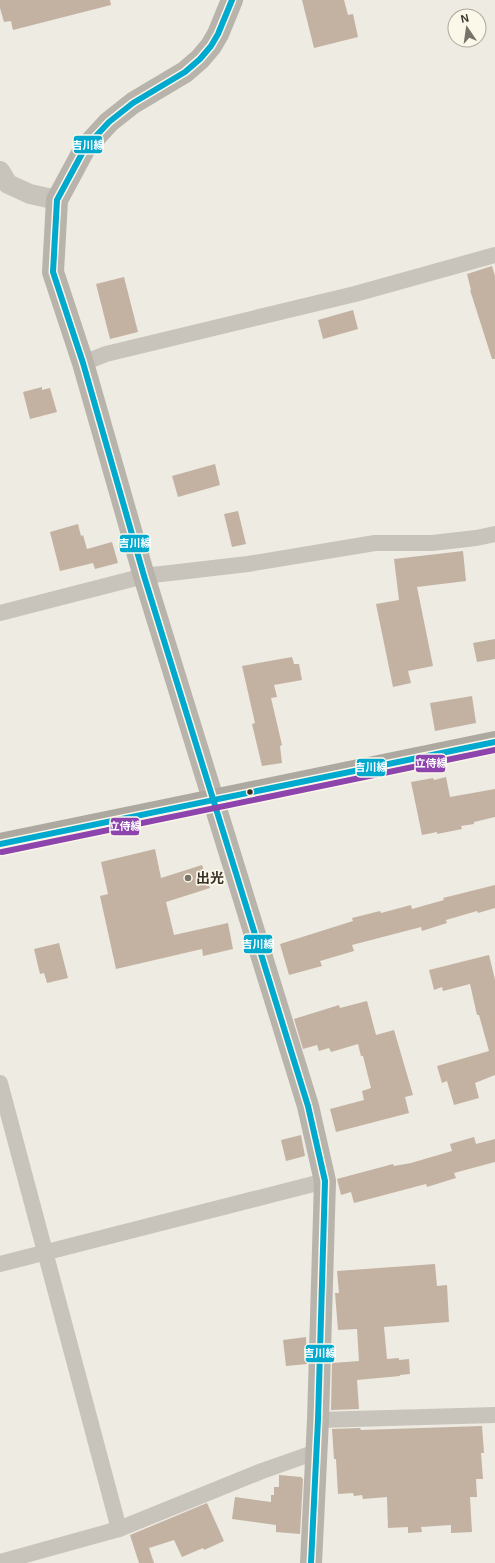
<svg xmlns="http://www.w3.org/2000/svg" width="495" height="1563" viewBox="0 0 495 1563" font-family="Arial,'Noto Sans JP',sans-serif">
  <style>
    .building { fill: #c3b2a2 }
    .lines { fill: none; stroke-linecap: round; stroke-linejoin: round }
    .minor { stroke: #c8c3bb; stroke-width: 16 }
    .tertiary { stroke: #c8c3bb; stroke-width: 20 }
    .secondary { stroke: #b8b3ab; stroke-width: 22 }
    .trunk { stroke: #ada9a0; stroke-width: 22 }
    .bus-1-casing { stroke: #fbf7e9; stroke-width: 9 }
    .bus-2-casing { stroke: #fbf7e9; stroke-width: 9 }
    .bus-1 { stroke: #00a9ce; stroke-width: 6 }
    .bus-2 { stroke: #8e44ad; stroke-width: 6 }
    .bus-dot { fill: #393128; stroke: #fbf7e9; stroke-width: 1.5 }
    .poi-dot { fill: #787269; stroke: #fbf7e9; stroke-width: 1.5 }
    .labels { text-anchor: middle; stroke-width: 3.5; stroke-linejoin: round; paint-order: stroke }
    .poi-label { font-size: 14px; font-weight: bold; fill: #393128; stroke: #fbf7e9; text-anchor: start }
    .line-badge { stroke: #fbf7e9; stroke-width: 1.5 }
    .badge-label { font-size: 11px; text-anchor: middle; font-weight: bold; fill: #fff }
  </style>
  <rect width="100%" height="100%" fill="#eeebe2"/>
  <!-- building -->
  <g class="building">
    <polygon points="0,0 110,0 111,5 13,30 11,21 4,22 0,8"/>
    <polygon points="302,0 344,0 348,15 353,14 358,37 314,48"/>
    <polygon points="492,266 495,276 495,359 492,359 470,290 471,290 467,274"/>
    <polygon points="124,277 138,332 110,339 96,284"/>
    <polygon points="353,310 358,329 323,339 318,320"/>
    <polygon points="42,387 42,390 50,388 57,412 30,419 23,392"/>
    <polygon points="215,464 220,485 178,497 172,476"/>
    <polygon points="238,511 246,544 232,547 224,514"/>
    <polygon points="78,524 81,536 83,535 87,549 112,542 118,563 95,569 93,563 60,571 50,532"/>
    <polygon points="463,551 466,581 417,587 433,666 408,671 411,683 393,687 376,604 399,600 394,559"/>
    <polygon points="495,639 495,659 477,662 473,643"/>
    <polygon points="292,657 294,664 299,664 302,680 274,685 277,697 271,698 282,745 280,746 282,763 262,766 252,724 255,723 242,666"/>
    <polygon points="472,696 476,723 435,731 430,703"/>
    <polygon points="446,777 450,797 495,789 495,817 474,822 474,824 461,826 462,829 437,834 437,832 422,835 411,782 433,778 434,780"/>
    <polygon points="155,849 161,878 202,865 210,888 166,902 174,935 228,923 233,949 203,956 202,949 116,969 100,896 108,894 101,862"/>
    <polygon points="495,885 495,908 478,913 477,911 446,920 447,923 422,931 421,927 352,945 354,951 320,961 322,966 289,975 280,944 353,921 352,918 380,911 381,913 411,905 412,909 444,900 443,898"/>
    <polygon points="59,943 68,978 47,983 44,973 40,974 34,949"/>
    <polygon points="489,955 495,980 495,1075 475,1083 479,1098 454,1105 447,1081 442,1083 437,1066 489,1051 479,1015 477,1015 470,984 443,991 442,987 434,990 429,970"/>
    <polygon points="367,1001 376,1035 394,1030 413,1095 405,1097 409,1113 336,1132 330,1109 364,1100 362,1091 371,1088 363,1056 361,1056 358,1044 331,1052 329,1048 319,1051 317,1045 303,1049 294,1019 339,1005 340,1008"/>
    <polygon points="301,1135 305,1156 286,1161 281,1140"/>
    <polygon points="474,1137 476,1144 495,1139 495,1162 454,1173 456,1178 427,1187 426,1184 354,1203 351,1192 341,1195 337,1179 393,1164 394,1166 411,1163 452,1151 450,1144"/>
    <polygon points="435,1264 437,1286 447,1285 449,1322 384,1327 387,1359 399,1358 399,1360 409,1359 410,1374 400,1375 400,1376 357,1380 359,1409 331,1410 332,1363 359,1361 357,1329 338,1330 335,1293 339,1293 337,1271"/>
    <polygon points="306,1337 307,1364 286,1366 283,1340"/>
    <polygon points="482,1426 484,1453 481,1453 483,1479 476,1479 477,1497 470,1497 472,1532 451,1533 451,1525 421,1527 422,1532 408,1533 408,1527 388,1528 387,1497 363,1499 362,1495 354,1496 353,1493 338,1494 336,1459 334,1459 332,1429 360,1428 361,1430"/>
    <polygon points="279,1475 301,1477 303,1479 300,1534 276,1532 276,1525 232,1519 235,1497 271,1502 271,1495 274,1495 274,1487 279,1487"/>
    <polygon points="207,1503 224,1541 204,1550 203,1548 182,1557 174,1540 149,1548 154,1563 139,1563 130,1535"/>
  </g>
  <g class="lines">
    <!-- minor -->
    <g class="minor">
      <polyline points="83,363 106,354 355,294 495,255"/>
      <polyline points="0,613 144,576 248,564 375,543 432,543 476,538 495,534"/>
      <polyline points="0,1083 119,1529"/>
      <polyline points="0,1264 325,1181"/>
      <polyline points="318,1420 495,1415"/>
      <polyline points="0,1562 119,1529 262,1471 316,1452"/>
    </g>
    <!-- tertiary -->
    <polyline class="tertiary" points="0,171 8,184 30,194 57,200"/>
    <!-- secondary -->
    <polyline class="secondary" points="232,0 218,34 211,46 200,59 185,72 133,103 109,122 85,148 57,200 53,272 83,363 144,576 308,1106 325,1181 318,1420 311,1563"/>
    <!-- trunk -->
    <polyline class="trunk" points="0,844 495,742"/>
    <defs>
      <g id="bus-1">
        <polyline points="232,0 218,34 211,46 200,59 185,72 133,103 109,122 85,148 57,200 53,272 83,363 144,576 308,1106 325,1181 318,1420 311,1563"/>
        <polyline points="0,844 495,742"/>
      </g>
      <polyline id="bus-2" points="2,852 495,750"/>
    </defs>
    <!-- bus-1 casing -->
    <use href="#bus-1" class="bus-1-casing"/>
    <!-- bus-2 casing -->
    <use href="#bus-2" class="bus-2-casing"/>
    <!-- bus-1 -->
    <use href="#bus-1" class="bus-1"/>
    <!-- bus-2 -->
    <use href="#bus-2" class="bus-2"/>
  </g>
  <!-- markers -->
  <circle class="bus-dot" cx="250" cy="792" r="3.5"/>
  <circle class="poi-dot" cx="188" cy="878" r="4"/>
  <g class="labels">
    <!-- poi labels -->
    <g class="poi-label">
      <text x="196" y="883">出光</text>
    </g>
  </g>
  <g class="line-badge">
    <rect x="73" y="135" width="30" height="19" rx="4" fill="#00a9ce"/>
    <rect x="119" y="534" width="31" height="19" rx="4" fill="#00a9ce"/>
    <rect x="415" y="754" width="31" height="19" rx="4" fill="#8e44ad"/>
    <rect x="356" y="758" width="30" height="19" rx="4" fill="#00a9ce"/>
    <rect x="110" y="817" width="30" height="19" rx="4" fill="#8e44ad"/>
    <rect x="243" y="934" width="30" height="20" rx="4" fill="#00a9ce"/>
    <rect x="305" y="1344" width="30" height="19" rx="4" fill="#00a9ce"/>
  </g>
  <g class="badge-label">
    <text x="88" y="149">吉川線</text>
    <text x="135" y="547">吉川線</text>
    <text x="431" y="767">立侍線</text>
    <text x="371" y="771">吉川線</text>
    <text x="125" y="830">立侍線</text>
    <text x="258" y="948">吉川線</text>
    <text x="320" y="1357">吉川線</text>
  </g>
  <!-- north arrow -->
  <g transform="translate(467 28) rotate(347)"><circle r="19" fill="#fbf7e9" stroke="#ada89c"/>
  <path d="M0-3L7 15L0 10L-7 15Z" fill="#787269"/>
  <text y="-6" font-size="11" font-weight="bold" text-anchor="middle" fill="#393128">N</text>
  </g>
</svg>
